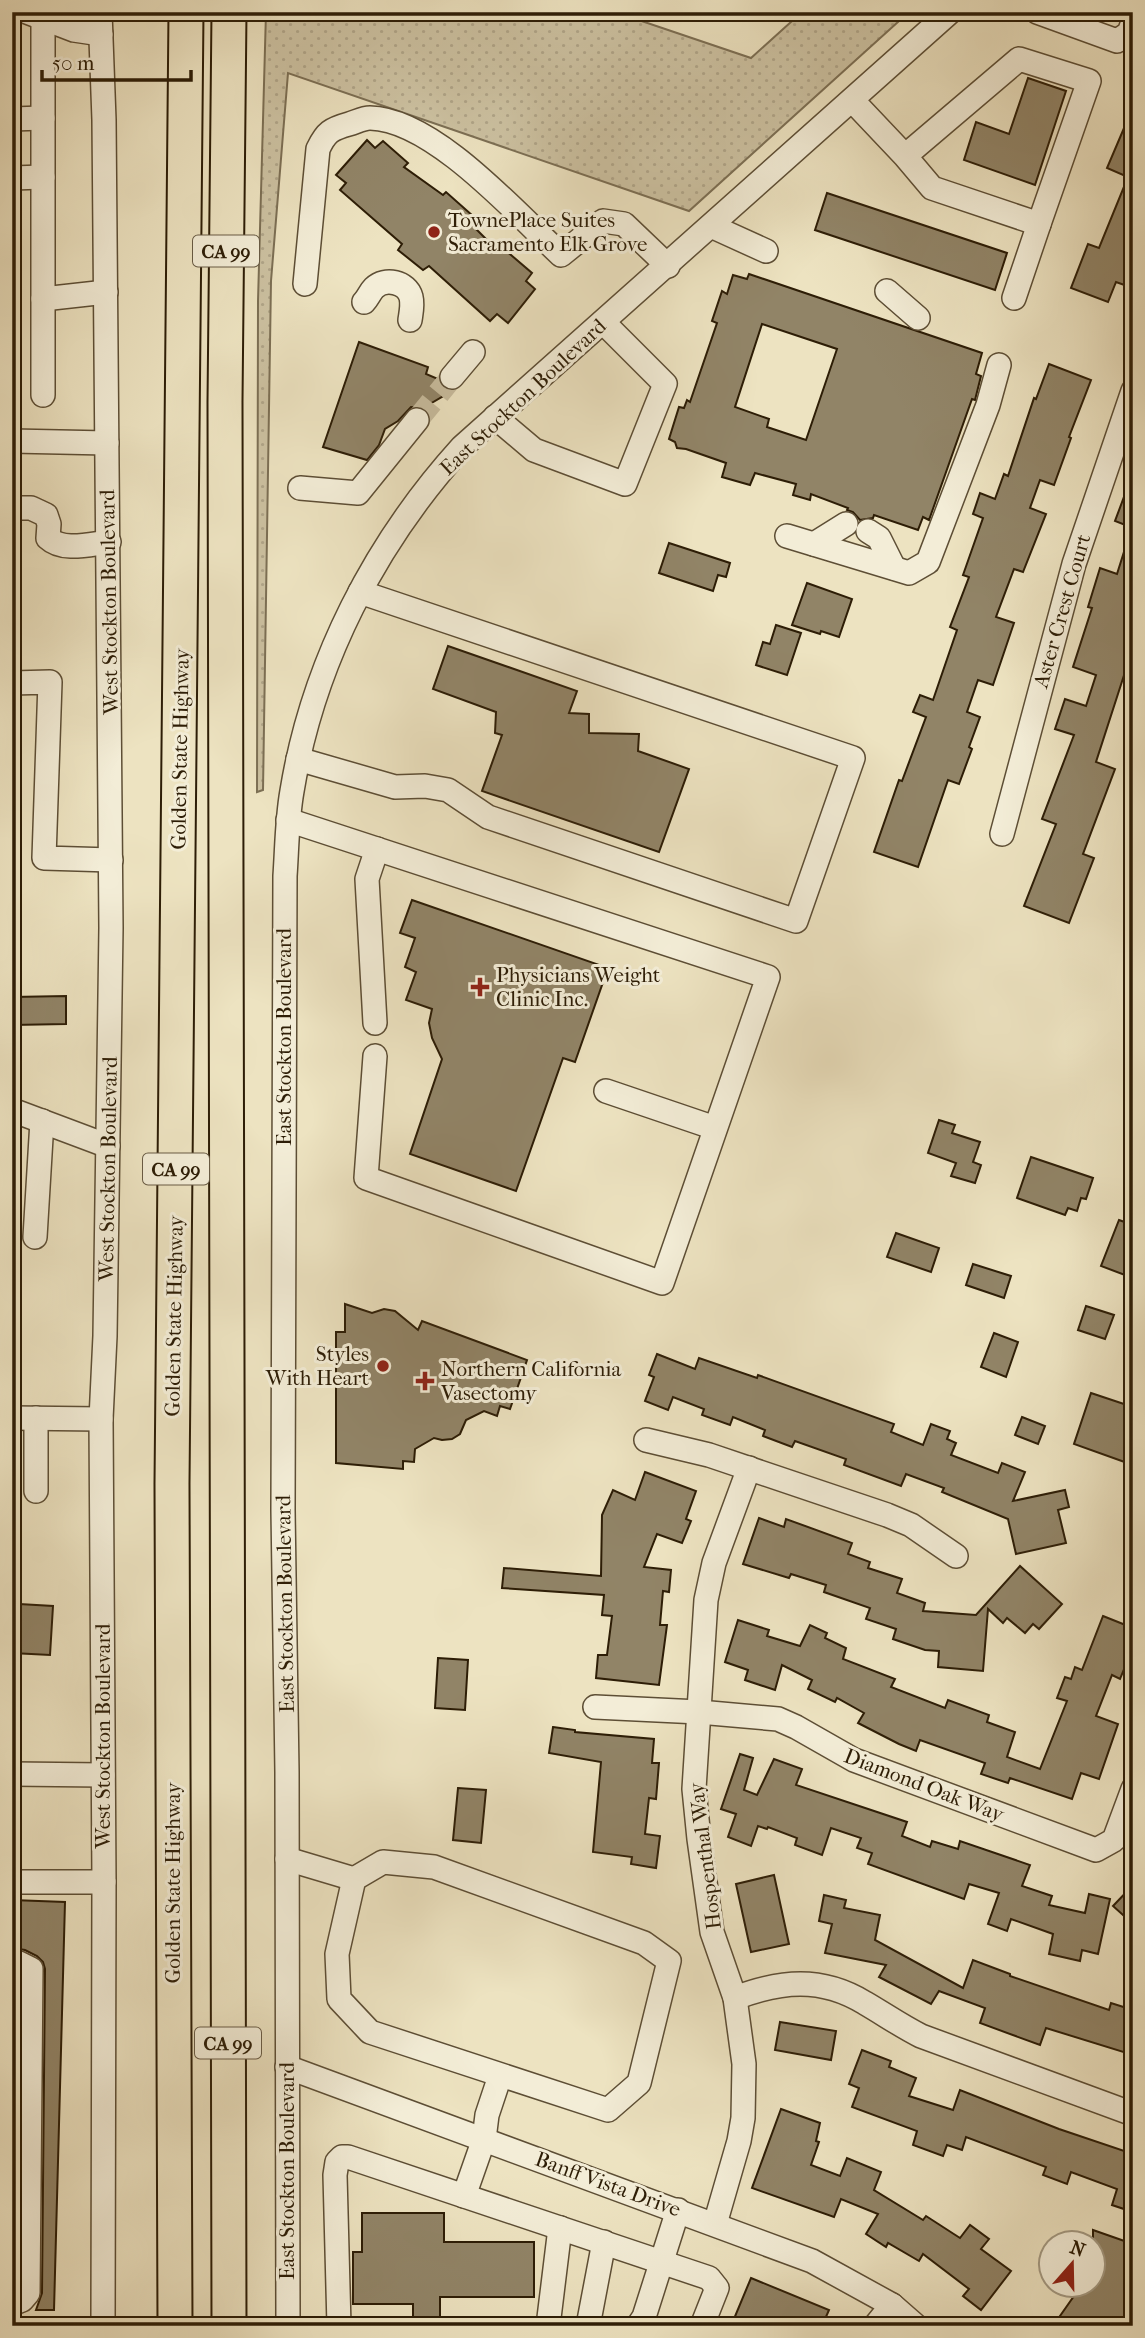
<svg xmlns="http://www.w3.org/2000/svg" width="1145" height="2338" viewBox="0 0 1145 2338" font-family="'IM FELL French Canon',serif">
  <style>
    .grass { fill: url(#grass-dots); stroke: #7c6f54; stroke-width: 2 }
    .building { fill: #918467; stroke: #2d1d06; stroke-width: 2; fill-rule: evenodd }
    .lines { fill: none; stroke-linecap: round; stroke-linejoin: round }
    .minor-tunnel { stroke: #c7bb9c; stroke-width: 23; stroke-dasharray: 23 11; stroke-linecap: butt }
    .minor-casing { stroke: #5d4e35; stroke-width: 26 }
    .highway-casing { stroke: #2d1d06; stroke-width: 37 }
    .minor { stroke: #f3edd7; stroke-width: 23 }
    .highway { stroke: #ede3c1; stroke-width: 33 }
    .poi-dot { fill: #8f2418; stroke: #f3edd7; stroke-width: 2.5 }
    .labels { text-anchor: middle; stroke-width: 6; stroke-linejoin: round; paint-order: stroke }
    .shield { fill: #f3edd7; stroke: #685b45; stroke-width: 2 }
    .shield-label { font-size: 19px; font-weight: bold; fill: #2d1d06 }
    .poi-label { font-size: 21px; fill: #2d1d06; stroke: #f3edd7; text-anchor: start }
    .street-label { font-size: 21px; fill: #2d1d06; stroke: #f3edd7 }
  </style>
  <defs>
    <pattern id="grass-dots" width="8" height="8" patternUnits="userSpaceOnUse" patternTransform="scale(1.75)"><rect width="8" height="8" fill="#ccc1a1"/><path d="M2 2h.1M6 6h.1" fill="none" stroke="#b0a589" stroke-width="1.8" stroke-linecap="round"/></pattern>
  </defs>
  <rect width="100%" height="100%" fill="#ede3c1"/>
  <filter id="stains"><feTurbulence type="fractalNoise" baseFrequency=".00286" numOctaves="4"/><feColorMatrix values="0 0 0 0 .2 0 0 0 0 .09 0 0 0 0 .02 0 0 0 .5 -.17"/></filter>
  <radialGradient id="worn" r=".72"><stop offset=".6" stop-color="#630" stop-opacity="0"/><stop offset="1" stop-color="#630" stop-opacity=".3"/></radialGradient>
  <!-- grass -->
  <polygon class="grass" points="266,12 615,12 751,58 802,12 909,12 689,211 288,73 271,281 263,790 257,792 258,301"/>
  <!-- building -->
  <g class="building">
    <polygon points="1028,78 1066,91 1035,185 964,160 976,122 1009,134"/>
    <polygon points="1133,107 1133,288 1116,282 1108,302 1071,288 1088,244 1099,248 1128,177 1107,168"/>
    <polygon points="367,140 375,148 383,141 408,163 404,167 443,195 446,192 473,216 468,221 494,247 497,243 532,273 526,281 535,289 508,323 497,314 490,321 429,266 423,270 398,250 402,244 340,190 346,183 336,175"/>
    <polygon points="827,193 1007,253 995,290 815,230"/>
    <path d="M 749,274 L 982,353 L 976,374 L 981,376 L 975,400 L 972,399 L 929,520 L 923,517 L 918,530 L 874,515 L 873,518 L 860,520 L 853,512 L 847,510 L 848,508 L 811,494 L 810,500 L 793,495 L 796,484 L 755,473 L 750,485 L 722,477 L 726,463 L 686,449 L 677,448 L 675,442 L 669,439 L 679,407 L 684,408 L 687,400 L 690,402 L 717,323 L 712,321 L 722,291 L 727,294 L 733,275 L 747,279 ZM 762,324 L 837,349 L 806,440 L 767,427 L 769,419 L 735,407 Z"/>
    <polygon points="359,342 428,367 426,374 438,379 445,395 423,408 411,407 398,421 385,429 379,445 367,460 323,447"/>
    <polygon points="1049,364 1091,380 1069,437 1071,438 1054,485 1040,480 1030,508 1046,514 1023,572 1014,569 996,617 1014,623 993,685 978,680 967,712 980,717 969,747 972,749 959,784 948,780 918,867 874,852 899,780 902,781 926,717 913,712 920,695 933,700 957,630 950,627 969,577 963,575 983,518 973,514 980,493 995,499 1004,474 1008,476 1034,398 1036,399"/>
    <polygon points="1131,478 1133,478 1133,528 1115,521"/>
    <polygon points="1129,536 1133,537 1133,668 1127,666 1096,762 1115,769 1083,854 1094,858 1069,923 1024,906 1056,824 1042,819 1074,735 1055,729 1065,699 1086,706 1096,675 1073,667 1092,608 1088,607 1100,568 1117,574"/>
    <polygon points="669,543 730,563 726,577 718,575 713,591 659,573"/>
    <polygon points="807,583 852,599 839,637 821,631 820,634 792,625"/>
    <polygon points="776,625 801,633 787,675 756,665 763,642 770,644"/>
    <polygon points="448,646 577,691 569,713 589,714 589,733 639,734 638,751 689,769 659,852 482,791 502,735 495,733 496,712 433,689"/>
    <polygon points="412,900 608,968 575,1062 563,1058 516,1191 410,1154 442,1059 432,1038 429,1023 432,1009 406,1000 416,972 405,967 415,938 400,933"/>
    <polygon points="66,996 66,1024 12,1025 12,997"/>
    <polygon points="939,1120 955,1125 952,1133 980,1142 973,1162 981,1165 975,1183 951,1176 956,1163 928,1153"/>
    <polygon points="1031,1157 1093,1178 1086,1199 1081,1198 1077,1211 1068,1208 1065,1215 1017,1198"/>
    <polygon points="1119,1220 1133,1225 1133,1278 1101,1266"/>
    <polygon points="896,1233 939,1248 931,1272 887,1257"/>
    <polygon points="973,1264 1011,1276 1004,1298 966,1285"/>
    <polygon points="345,1304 372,1313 384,1309 395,1311 418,1330 422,1321 527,1360 510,1409 500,1406 497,1416 484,1411 466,1420 460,1434 452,1439 442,1440 434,1438 415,1449 414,1462 403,1461 403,1469 336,1463 336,1332 345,1332"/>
    <polygon points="1086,1306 1114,1315 1105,1339 1078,1330"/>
    <polygon points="994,1333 1018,1342 1006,1377 981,1367"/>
    <polygon points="657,1354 695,1369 699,1358 757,1378 758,1375 894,1424 891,1432 923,1445 931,1424 950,1431 947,1439 956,1443 951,1455 998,1473 1002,1463 1025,1472 1013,1501 1065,1490 1069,1507 1058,1510 1066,1543 1016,1554 1008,1519 942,1492 944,1488 906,1474 901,1486 844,1465 846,1459 795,1441 792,1447 763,1436 765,1430 733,1417 730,1425 702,1415 704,1409 673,1397 668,1410 645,1401 654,1377 649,1375"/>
    <polygon points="1091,1393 1133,1407 1133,1465 1074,1444"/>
    <polygon points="1022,1417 1045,1426 1038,1444 1015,1435"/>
    <polygon points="645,1472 696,1491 686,1519 691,1521 682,1543 657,1534 644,1567 671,1570 669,1592 663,1591 660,1625 667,1625 659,1685 596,1678 598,1655 607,1655 612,1616 602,1615 604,1595 502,1588 504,1568 601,1576 602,1515 613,1490 635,1500"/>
    <polygon points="759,1518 784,1527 786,1519 852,1543 848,1554 870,1562 868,1568 902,1579 897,1593 925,1603 923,1611 976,1615 1020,1566 1062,1604 1039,1629 1033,1624 1025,1633 1007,1618 1003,1623 988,1609 983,1671 938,1667 939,1651 925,1650 893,1639 896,1629 866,1619 870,1608 824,1592 826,1585 791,1574 789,1578 743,1564"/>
    <polygon points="19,1604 53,1606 50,1655 12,1653 12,1611 19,1611"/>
    <polygon points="1103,1616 1133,1628 1133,1648 1120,1679 1112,1675 1096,1716 1118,1724 1099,1779 1081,1773 1072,1799 1010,1778 1008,1783 981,1774 985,1763 920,1740 916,1751 899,1744 858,1723 864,1713 837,1698 835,1702 808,1689 812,1680 782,1665 775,1690 745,1680 748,1670 725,1662 738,1620 769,1630 767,1636 800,1646 810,1625 827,1633 825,1638 846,1648 843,1659 895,1679 891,1687 945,1708 948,1700 989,1715 987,1722 1015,1732 1007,1757 1040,1769 1067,1701 1057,1698 1065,1677 1071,1679 1075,1667 1082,1670"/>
    <polygon points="438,1658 468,1660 465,1710 435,1708"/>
    <polygon points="553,1727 575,1730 575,1732 654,1739 652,1763 659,1763 656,1799 649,1798 645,1834 660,1836 656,1868 631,1864 632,1857 593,1852 601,1762 549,1753"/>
    <polygon points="740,1754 753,1758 744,1790 757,1795 774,1759 802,1769 796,1785 907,1822 902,1836 930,1847 932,1841 958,1849 960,1841 1030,1865 1022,1886 1052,1896 1049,1905 1085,1913 1089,1894 1110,1899 1098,1954 1082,1950 1080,1961 1049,1954 1053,1934 1011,1919 1007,1931 988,1924 999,1893 969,1884 964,1899 868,1864 872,1853 857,1848 861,1838 831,1828 822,1855 795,1845 797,1838 768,1827 767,1829 758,1826 751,1846 728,1837 736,1814 721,1809"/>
    <polygon points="458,1788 486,1790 481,1843 453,1840"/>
    <polygon points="774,1875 789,1944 751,1952 736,1884"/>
    <polygon points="1133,1885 1133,1924 1113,1906"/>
    <polygon points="824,1895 846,1900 844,1908 880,1915 875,1940 963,1988 973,1960 1010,1974 1010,1976 1109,2010 1111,2003 1133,2010 1133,2055 1046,2028 1040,2045 980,2023 985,2008 939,1991 931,2004 879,1977 886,1965 825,1953 832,1924 819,1921"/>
    <polygon points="12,1900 65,1902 54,2310 36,2310 42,2293 45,1969 43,1962 37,1956 25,1950 12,1948"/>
    <polygon points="12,1976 17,1978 14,2287 12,2287"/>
    <polygon points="780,2022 836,2031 831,2060 775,2050"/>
    <polygon points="862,2050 891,2061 889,2067 916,2078 909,2096 953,2110 960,2090 1059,2129 1130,2153 1133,2152 1133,2212 1112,2205 1117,2189 1071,2172 1067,2184 1043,2175 1046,2167 966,2137 962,2150 947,2145 943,2156 913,2145 917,2131 852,2107 859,2088 849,2084"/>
    <polygon points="781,2109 820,2123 816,2141 819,2142 811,2165 840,2176 847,2158 881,2172 874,2190 923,2220 926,2216 960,2238 970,2225 989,2239 981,2249 1011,2271 981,2310 963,2296 969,2289 923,2254 919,2261 888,2243 886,2247 866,2234 878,2214 841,2199 834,2217 752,2188"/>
    <polygon points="362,2213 444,2213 444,2242 534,2242 534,2297 440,2297 440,2326 413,2326 413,2304 353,2304 353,2252 362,2252"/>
    <polygon points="1093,2230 1133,2244 1133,2311 1123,2326 1053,2326 1081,2286 1093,2286"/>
    <polygon points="751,2278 829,2310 822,2326 777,2326 762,2319 759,2326 731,2326"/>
  </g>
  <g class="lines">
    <!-- minor-tunnel -->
    <polyline class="minor-tunnel" points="417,420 452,377"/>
    <defs>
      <g id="minor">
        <polyline points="27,12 74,30 101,34"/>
        <polyline points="100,12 104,120 111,928 105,1336 101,1419 104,1882 103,2326"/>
        <polyline points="1037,12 1117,41 1129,33 1133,22"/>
        <polyline points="852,100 905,156 932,188 1039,224 1089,81 1019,59 905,156"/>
        <polyline points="12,119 43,118"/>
        <polyline points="12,178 43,177"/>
        <polyline points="711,226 766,251"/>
        <path d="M 305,284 L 318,149 C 326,132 331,129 349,124 C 356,122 363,118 370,118 C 433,119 516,213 561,255 L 603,221 L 624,224 L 668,266"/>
        <polyline points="887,291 918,318"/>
        <polyline points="1014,298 1039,224"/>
        <polyline points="43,299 106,292"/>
        <path d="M 364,302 C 368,298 370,292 374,288 C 385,277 407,282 411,297 C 413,305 411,313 410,320"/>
        <polyline points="452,377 473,352"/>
        <polyline points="43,395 43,19"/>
        <polyline points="495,417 534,450 625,484 665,384 603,322"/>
        <polyline points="12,441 107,443"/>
        <polyline points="300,488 358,493 417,420"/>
        <path d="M 12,508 L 31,508 L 46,515 L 49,524 L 48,538 C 63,552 90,544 109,542"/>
        <polyline points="868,531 879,538 894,568"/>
        <polyline points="787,536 909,573 928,562 988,405 999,365"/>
        <polyline points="814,544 846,524"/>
        <polyline points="12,683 50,682 44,858 111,860"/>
        <polyline points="298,759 395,787 425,786 448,790 488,817 796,921 853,758 360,592"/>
        <polyline points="288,820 768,977 662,1283 366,1178 375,1056"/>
        <polyline points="1002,834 1074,564 1133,391"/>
        <polyline points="375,1023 367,879 377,849"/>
        <polyline points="606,1091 715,1128"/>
        <polyline points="12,1110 108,1146"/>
        <polyline points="35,1237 42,1121"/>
        <polyline points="12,1418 101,1419"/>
        <polyline points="646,1440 709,1455 887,1515 911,1525 956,1556"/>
        <polyline points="36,1491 36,1418"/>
        <polyline points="595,1707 699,1712 778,1719 796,1727 854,1760 1096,1850 1114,1840 1133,1789"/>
        <polyline points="12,1774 103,1775"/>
        <polyline points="287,1859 354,1879"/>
        <polygon points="383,1862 434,1867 644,1943 669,1961 639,2083 608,2110 370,2032 339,1999 337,1954 354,1879"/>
        <polyline points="12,1882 104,1882"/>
        <polyline points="12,1962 19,1963 31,1969 28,2293 22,2300 12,2304"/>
        <path d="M 735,1998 C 780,1981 821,1976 865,2003 C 884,2014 901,2026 921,2036 L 1133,2114"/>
        <polyline points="287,2067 812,2261 892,2305 916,2326"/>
        <polyline points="464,2196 484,2139 487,2115 500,2076"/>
        <polyline points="715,2224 739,2141 743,2118 744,2064 735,1998 712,1932 699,1839 694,1789 706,1600 714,1563 749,1468"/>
        <path d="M 288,2326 L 287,1772 L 283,1510 L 285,876 C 287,847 287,819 292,791 C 313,663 375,543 462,447 L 950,12"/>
        <polyline points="339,2326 335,2175 337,2162 342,2157 348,2157 709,2278 717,2288 702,2326"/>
        <polyline points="548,2326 560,2228"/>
        <polyline points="588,2326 604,2242"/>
        <polyline points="638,2326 644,2317 678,2210"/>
        <polyline points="875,2326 892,2305"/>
      </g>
      <g id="highway">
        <polyline points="175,2326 172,1484 186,12"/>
        <polyline points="229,2326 225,402 229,12"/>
      </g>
    </defs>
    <!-- minor casing -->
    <use href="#minor" class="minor-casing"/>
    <!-- highway casing -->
    <use href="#highway" class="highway-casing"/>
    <!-- minor -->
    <use href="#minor" class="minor"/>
    <!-- highway -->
    <use href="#highway" class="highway"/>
  </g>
  <!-- markers -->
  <g class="poi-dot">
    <circle cx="434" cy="232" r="7"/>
    <path d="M476.5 976.5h7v7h7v7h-7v7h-7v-7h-7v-7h7z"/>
    <circle cx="383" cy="1366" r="7"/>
    <path d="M421.5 1370.5h7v7h7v7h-7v7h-7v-7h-7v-7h7z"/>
  </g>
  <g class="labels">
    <!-- shield labels -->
    <g class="shield">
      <rect x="193" y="235.5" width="66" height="31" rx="5"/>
      <rect x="143" y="1153.5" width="66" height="31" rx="5"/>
      <rect x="195" y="2027.5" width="66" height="31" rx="5"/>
    </g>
    <g class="shield-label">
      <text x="226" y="258">CA 99</text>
      <text x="176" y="1176">CA 99</text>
      <text x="228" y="2050">CA 99</text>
    </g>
    <!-- poi labels -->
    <g class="poi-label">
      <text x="448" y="227">TownePlace Suites<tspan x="448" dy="24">Sacramento Elk Grove</tspan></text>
      <text x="496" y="982">Physicians Weight<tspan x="496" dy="24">Clinic Inc.</tspan></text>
      <text x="369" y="1361" text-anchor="end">Styles<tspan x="369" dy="24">With Heart</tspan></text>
      <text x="441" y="1376">Northern California<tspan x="441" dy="24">Vasectomy</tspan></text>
    </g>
    <!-- street labels -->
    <g class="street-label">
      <text transform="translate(523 397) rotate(-43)" y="7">East Stockton Boulevard</text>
      <text transform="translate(109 602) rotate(-91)" y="7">West Stockton Boulevard</text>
      <text transform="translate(1062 611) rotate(-74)" y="7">Aster Crest Court</text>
      <text transform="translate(180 749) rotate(-89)" y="7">Golden State Highway</text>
      <text transform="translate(284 1037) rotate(-90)" y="7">East Stockton Boulevard</text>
      <text transform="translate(108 1169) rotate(-89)" y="7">West Stockton Boulevard</text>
      <text transform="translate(174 1316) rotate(-89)" y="7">Golden State Highway</text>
      <text transform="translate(285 1604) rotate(-91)" y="7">East Stockton Boulevard</text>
      <text transform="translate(103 1736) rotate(-90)" y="7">West Stockton Boulevard</text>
      <text transform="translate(924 1785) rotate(21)" y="7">Diamond Oak Way</text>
      <text transform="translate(705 1856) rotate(-97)" y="7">Hospenthal Way</text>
      <text transform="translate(173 1883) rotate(-90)" y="7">Golden State Highway</text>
      <text transform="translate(287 2171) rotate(-90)" y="7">East Stockton Boulevard</text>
      <text transform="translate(608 2184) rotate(20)" y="7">Banff Vista Drive</text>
    </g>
  </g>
  <!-- margin -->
  <rect width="1145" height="2338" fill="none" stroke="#ede3c1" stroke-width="42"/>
  <rect x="14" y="14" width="1117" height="2310" fill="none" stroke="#2d1d06" stroke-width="3.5"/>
  <rect x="21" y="21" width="1103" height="2296" fill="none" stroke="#2d1d06" stroke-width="2"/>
  <!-- north arrow -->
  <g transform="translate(1072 2264) rotate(20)"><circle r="33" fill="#f3edd7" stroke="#a49a83" stroke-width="2"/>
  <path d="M0-5L12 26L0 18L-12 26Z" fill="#8f2418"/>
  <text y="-10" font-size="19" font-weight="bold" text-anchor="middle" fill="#2d1d06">N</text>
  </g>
  <!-- scale -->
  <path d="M42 70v10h149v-10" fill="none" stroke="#2d1d06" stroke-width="3.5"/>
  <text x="52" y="70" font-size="21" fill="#2d1d06" stroke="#f3edd7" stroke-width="5" paint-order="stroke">50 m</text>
  <rect width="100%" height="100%" filter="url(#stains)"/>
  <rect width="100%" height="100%" fill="url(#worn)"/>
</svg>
